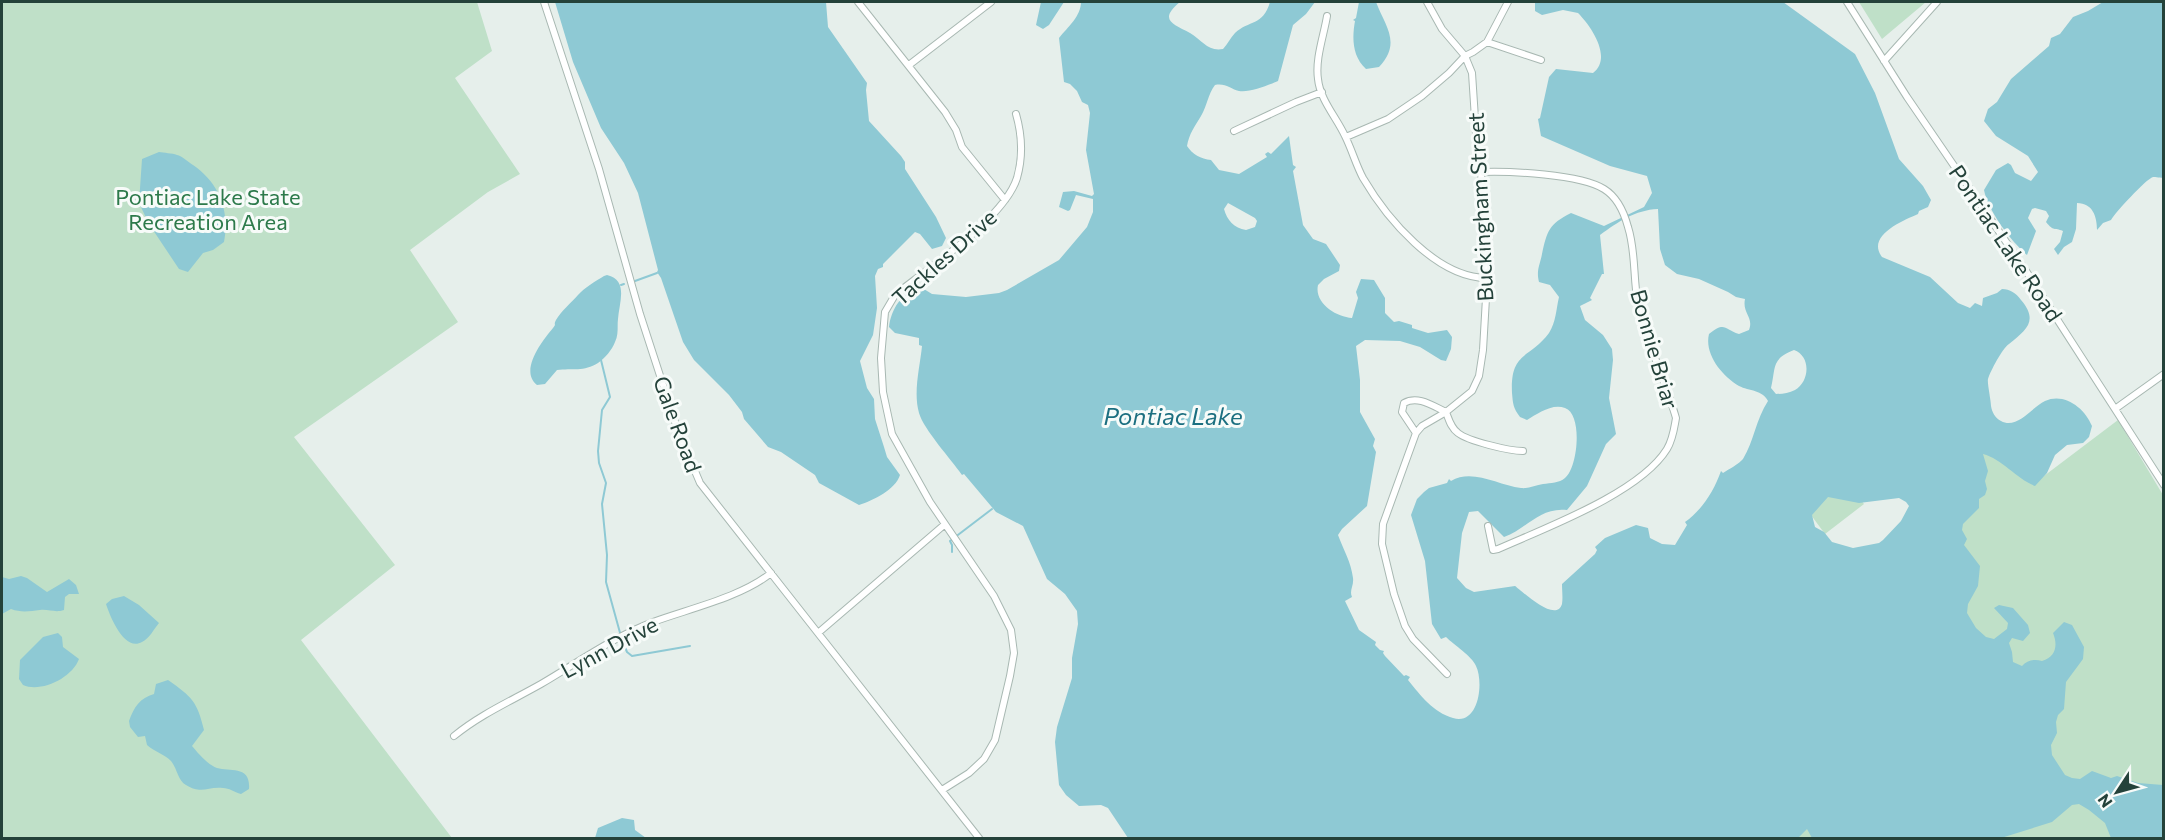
<svg xmlns="http://www.w3.org/2000/svg" width="2165" height="840" viewBox="0 0 2165 840" font-family="Commissioner,sans-serif">
<style>
.green{fill:#bfe0c8}
.water{fill:#8ec9d4;fill-rule:evenodd}
.lines{fill:none;stroke-linecap:round;stroke-linejoin:round}
.stream{stroke:#8ec9d4;stroke-width:2}
.minor-casing{stroke:#a8b8b2;stroke-width:8}
.minor{stroke:#fff;stroke-width:6}
.labels{text-anchor:middle;dominant-baseline:central;stroke-width:6;stroke-linejoin:round;paint-order:stroke}
.park-label{font-size:22px;fill:#2d7a4b;stroke:#f7fbf9}
.street-label{font-size:22px;fill:#24423a;stroke:#f7fbf9}
.water-label{font-size:24px;font-style:italic;fill:#1c6f80;stroke:#f7fbf9}
</style>
<rect width="100%" height="100%" fill="#e6efeb"/>
<path class="green" d="M2,2H477L492,51L455,78L520,174L488,192L410,250L458,322L294,437L395,565L301,640L452,838H2Z
M1859,2H1926L1882,39Z
M2118,420L2163,495V838H1440L1792,656L1918,501L2001,437L2036,482Z
M1846,482L1864,504L1825,534L1808,511Z"/>
<path class="water" d="M555,2H826L828,27L867,83L866,90L869,121L901,156L905,162V169L936,217L946,238L942,246L932,249L920,234L915,232L883,264V267L878,269L875,276L877,308L873,335L860,361L867,388L874,399L875,419L884,447L887,457L900,475C895,490 874,500 859,505L819,483L815,475L781,452L768,447L744,419L742,412L729,395L694,360L683,342L661,278L657,272L658,270L638,193L624,163L601,128L573,62Z
M1041,2H1064L1049,25L1043,29L1036,25Z
M1081,2H1180C1158,20 1173,24 1190,33C1202,40 1208,52 1223,49C1228,44 1230,38 1235,33C1249,20 1263,26 1270,2H1315L1306,14L1293,25L1278,81C1269,85 1249,93 1239,91C1230,89 1226,83 1215,85C1208,94 1207,106 1201,116C1195,126 1189,134 1187,146C1192,154 1201,159 1211,160L1219,170L1239,174L1267,157L1265,154L1268,152L1271,154L1289,136L1293,165L1296,167L1293,171L1303,225L1313,239L1326,244L1340,265L1339,271L1324,279L1318,285C1314,303 1336,317 1352,318L1358,298L1356,292L1361,279L1374,280L1385,298V313L1394,322L1399,321L1412,325V328L1428,333L1447,330L1452,337L1451,349L1446,361L1441,360L1420,347L1400,341L1365,340L1356,346L1360,380V412L1375,439L1373,446L1376,452L1367,506L1342,529L1338,535C1344,551 1351,562 1353,578C1354,586 1349,590 1352,597L1345,601L1359,630L1376,642L1375,645L1380,650L1384,651L1383,653L1385,656L1404,676L1406,675L1410,677L1408,680C1421,696 1433,712 1453,718C1479,726 1484,682 1476,666C1472,656 1454,645 1446,637L1441,639L1432,624L1425,561L1411,515L1417,499L1424,492L1429,488L1447,483L1449,479L1451,481C1472,468 1498,485 1521,488C1529,489 1536,485 1543,484C1551,483 1559,483 1565,478C1578,468 1583,414 1565,408C1552,403 1537,414 1527,420L1520,417C1513,408 1513,404 1512,393C1510,351 1530,359 1549,333C1556,322 1556,310 1559,297L1550,285L1539,282C1536,270 1540,265 1542,254C1547,231 1549,224 1571,213L1604,226L1644,207L1652,193L1647,176L1610,166L1541,136L1538,119L1540,118L1549,77L1556,69L1593,73C1613,58 1591,26 1578,13L1563,10L1542,15L1535,11V2H1783L1855,54L1875,93L1899,159L1923,186L1931,200L1928,207L1919,211L1918,214C1902,221 1866,236 1882,257L1930,277L1958,303L1970,308L1975,303L1982,306L1983,298L1997,293L2002,289C2010,289 2016,293 2021,300C2039,321 2026,330 2009,344C2002,349 1991,370 1988,379C1987,382 1991,401 1991,406C1992,412 1995,418 2001,421C2017,430 2032,407 2045,401C2064,392 2085,408 2092,426L2089,437L2083,443L2067,445L2055,455L2047,473L2035,486C2017,479 2002,459 1983,454L1988,471L1985,481L1987,489L1985,495L1979,499V508L1963,524L1962,530L1967,539L1964,545L1980,566L1978,586L1968,604L1967,613L1976,628L1986,637L1994,639L2007,629L2008,623L1994,608L1999,605L2013,608L2028,625L2030,633L2023,641L2012,638L2009,643L2012,652L2013,662L2022,666C2027,660 2035,659 2042,661C2056,657 2058,645 2053,633L2064,622L2072,625L2084,647L2083,659L2066,682L2064,709L2058,715L2056,722L2057,733L2051,745L2052,755L2065,775L2072,778L2080,779L2092,771L2111,778L2117,776L2138,783L2163,785V838H2111L2105,823L2089,810L2079,804L2072,805L2052,822L2001,838H1812L1807,829L1798,838H1128L1108,808L1101,805L1079,806L1066,795L1059,785L1055,742L1057,727L1072,678V658L1078,624L1077,611L1065,594L1047,579L1023,526L996,512L964,474L962,475C951,459 924,430 919,413C913,392 920,367 922,346L919,345V338L895,333L889,327C891,309 902,293 919,286L932,294L966,297L999,293L1007,290L1059,260L1087,227L1093,212V199L1076,195L1070,210L1068,211L1059,207L1063,192L1074,191L1092,196L1094,194L1086,150L1090,113L1088,105L1082,102L1077,91L1070,84L1064,82L1059,38C1068,27 1081,16 1081,2ZM1228,203L1255,218L1257,221L1255,227L1246,230C1234,228 1227,220 1224,209ZM1658,209L1660,249L1665,265L1677,274L1699,279L1728,292L1736,297L1745,299C1742,313 1754,317 1749,330L1739,334C1724,329 1725,321 1709,334C1704,354 1722,376 1739,386C1749,391 1763,390 1768,401C1756,419 1754,441 1743,459C1739,464 1729,469 1723,473L1721,471C1714,491 1702,510 1685,522L1687,525L1675,545L1662,544L1650,538L1648,528L1636,525L1605,538L1595,547L1597,550L1595,554L1562,584C1562,590 1563,598 1562,604C1556,624 1522,591 1515,586L1474,592L1466,588L1457,578L1462,533L1469,512L1478,511L1504,537C1527,529 1539,507 1567,510L1587,486L1606,444L1616,434L1609,398L1613,360L1612,349L1603,335L1585,320L1580,306L1592,300L1590,298L1602,274H1604L1600,235C1618,222 1635,210 1658,209ZM1794,350C1811,356 1810,381 1795,390C1789,393 1782,394 1776,394L1771,388C1776,367 1771,359 1794,350ZM1828,497L1859,503L1899,498L1906,502L1909,506L1901,521L1883,540L1879,543L1853,548L1832,542L1824,532L1815,527L1812,515Z
M1359,2H1376C1385,26 1402,43 1379,67L1366,69C1352,56 1352,38 1355,21L1353,20L1356,18Z
M2103,2H2163V178C2163,178 2154,177 2153,177C2146,179 2115,213 2111,220L2103,223L2097,230C2097,217 2093,203 2077,203L2076,229L2072,242L2064,247L2058,255L2054,249L2060,242L2063,231C2054,227 2054,232 2046,222L2049,216L2046,211L2035,208L2032,209L2028,218L2036,231L2027,255C2011,241 1988,211 1984,190L1996,170L2008,163L2011,165L2015,173L2031,181L2038,172L2028,156L1996,136L1984,121L1988,109L1997,102L2011,79L2049,46L2051,38L2060,34L2073,17L2088,11Z
M159,152C164,153 172,153 177,155C182,156 188,162 193,165C219,183 230,210 224,242L213,250L203,253L188,272L179,269L149,224L139,203L142,159Z
M607,275C629,280 619,303 618,319C617,326 619,334 615,342C612,350 605,358 598,363C584,372 572,368 557,370L545,384L537,385C519,371 542,341 553,328C557,323 553,326 556,320C561,311 571,303 578,295C584,288 596,281 604,276Z
M21,576L27,578L47,592L69,579L76,585L79,594H69L65,597L64,610C55,613 49,609 40,610C30,611 22,613 11,609L2,614V577L9,579Z
M124,596L139,605L159,623C154,629 149,639 142,642C124,652 110,616 106,604L112,599Z
M58,633L62,637L63,647L79,659C72,678 41,693 23,685L19,679L20,660L43,637Z
M168,680C192,697 197,701 204,730L192,746C198,753 208,765 217,768C230,772 251,765 249,789L241,794C234,792 229,788 223,788C208,786 202,795 186,785C178,781 177,768 171,761C164,754 155,752 147,745L145,736L138,737L130,727L129,721C134,707 140,698 154,694L156,684Z
M622,818L634,820L635,830L646,838H595L598,828Z"/>
<g class="lines">
<path class="stream" d="M635,281L657,273
M621,285L624,284
M601,360L610,397L602,410L598,451L599,463L606,483L602,504L607,555L606,582L622,640L627,652L632,656L690,646
M952,552V545L950,541L992,509"/>
<g class="minor-casing">
<path id="minor" d="M544,2L599,169L640,314L678,431L700,483L979,838
M858,2L945,112L956,130L962,147L1005,200
M1427,2L1442,29L1465,56L1472,73L1477,149L1481,172L1486,251V298L1483,350L1479,376L1472,391L1446,412L1422,426L1416,433L1383,524L1382,544L1394,594L1405,626L1413,639L1447,674
M1847,2L1907,97L2026,271L2164,485
M1327,16C1324,35 1315,59 1318,79C1320,100 1337,118 1345,136C1352,150 1356,165 1363,178C1387,219 1436,277 1486,278
M1487,42L1541,60
M1884,61L1937,2
M909,65L991,2
M1234,131L1296,102L1322,92
M1346,137L1388,119L1422,96L1449,73L1465,56L1473,52L1487,42L1508,2
M1481,172C1510,171 1580,174 1604,189C1617,197 1624,212 1628,227C1636,252 1633,279 1638,304C1647,343 1665,380 1676,418C1674,429 1673,439 1667,449C1640,493 1545,528 1498,549L1493,550L1488,526
M2115,409L2164,374
M1446,412C1449,420 1451,428 1458,433C1468,441 1509,451 1523,451
M1416,433L1402,412L1404,403C1418,395 1433,406 1446,412
M818,633L944,525
M454,736C481,714 511,701 541,684C577,663 613,637 653,622C688,609 742,597 771,573
M942,790L969,773L984,759L995,740L1010,676L1014,653L1011,630L994,596L930,502L892,434L883,392L881,358L885,312L895,295C928,268 1004,219 1017,178C1023,157 1022,135 1016,114"/>
</g>
<use href="#minor" class="minor"/>
</g>
<g class="labels">
<g class="park-label">
<text x="208" y="196">Pontiac Lake State<tspan x="208" dy="25">Recreation Area</tspan></text>
</g>
<g class="street-label">
<text transform="translate(1480 207) rotate(-93)">Buckingham Street</text>
<text transform="translate(2006 243) rotate(56)">Pontiac Lake Road</text>
<text transform="translate(944 257) rotate(-42)">Tackles Drive</text>
<text transform="translate(1655 349) rotate(74)">Bonnie Briar</text>
<text transform="translate(678 424) rotate(70)">Gale Road</text>
<text transform="translate(609 647) rotate(-28)">Lynn Drive</text>
</g>
<g class="water-label">
<text x="1173" y="415">Pontiac Lake</text>
</g>
</g>
<rect width="2165" height="840" fill="none" stroke="#24423a" stroke-width="6"/>
<g transform="translate(2117 792) rotate(234)" stroke="#f7fbf9" stroke-width="4.5" paint-order="stroke">
<path d="M0-4.5L10 22L0 15L-10 22Z" fill="#24423a"/>
<text y="-9" font-size="16" font-weight="bold" text-anchor="middle" fill="#24423a">N</text>
</g>
</svg>
